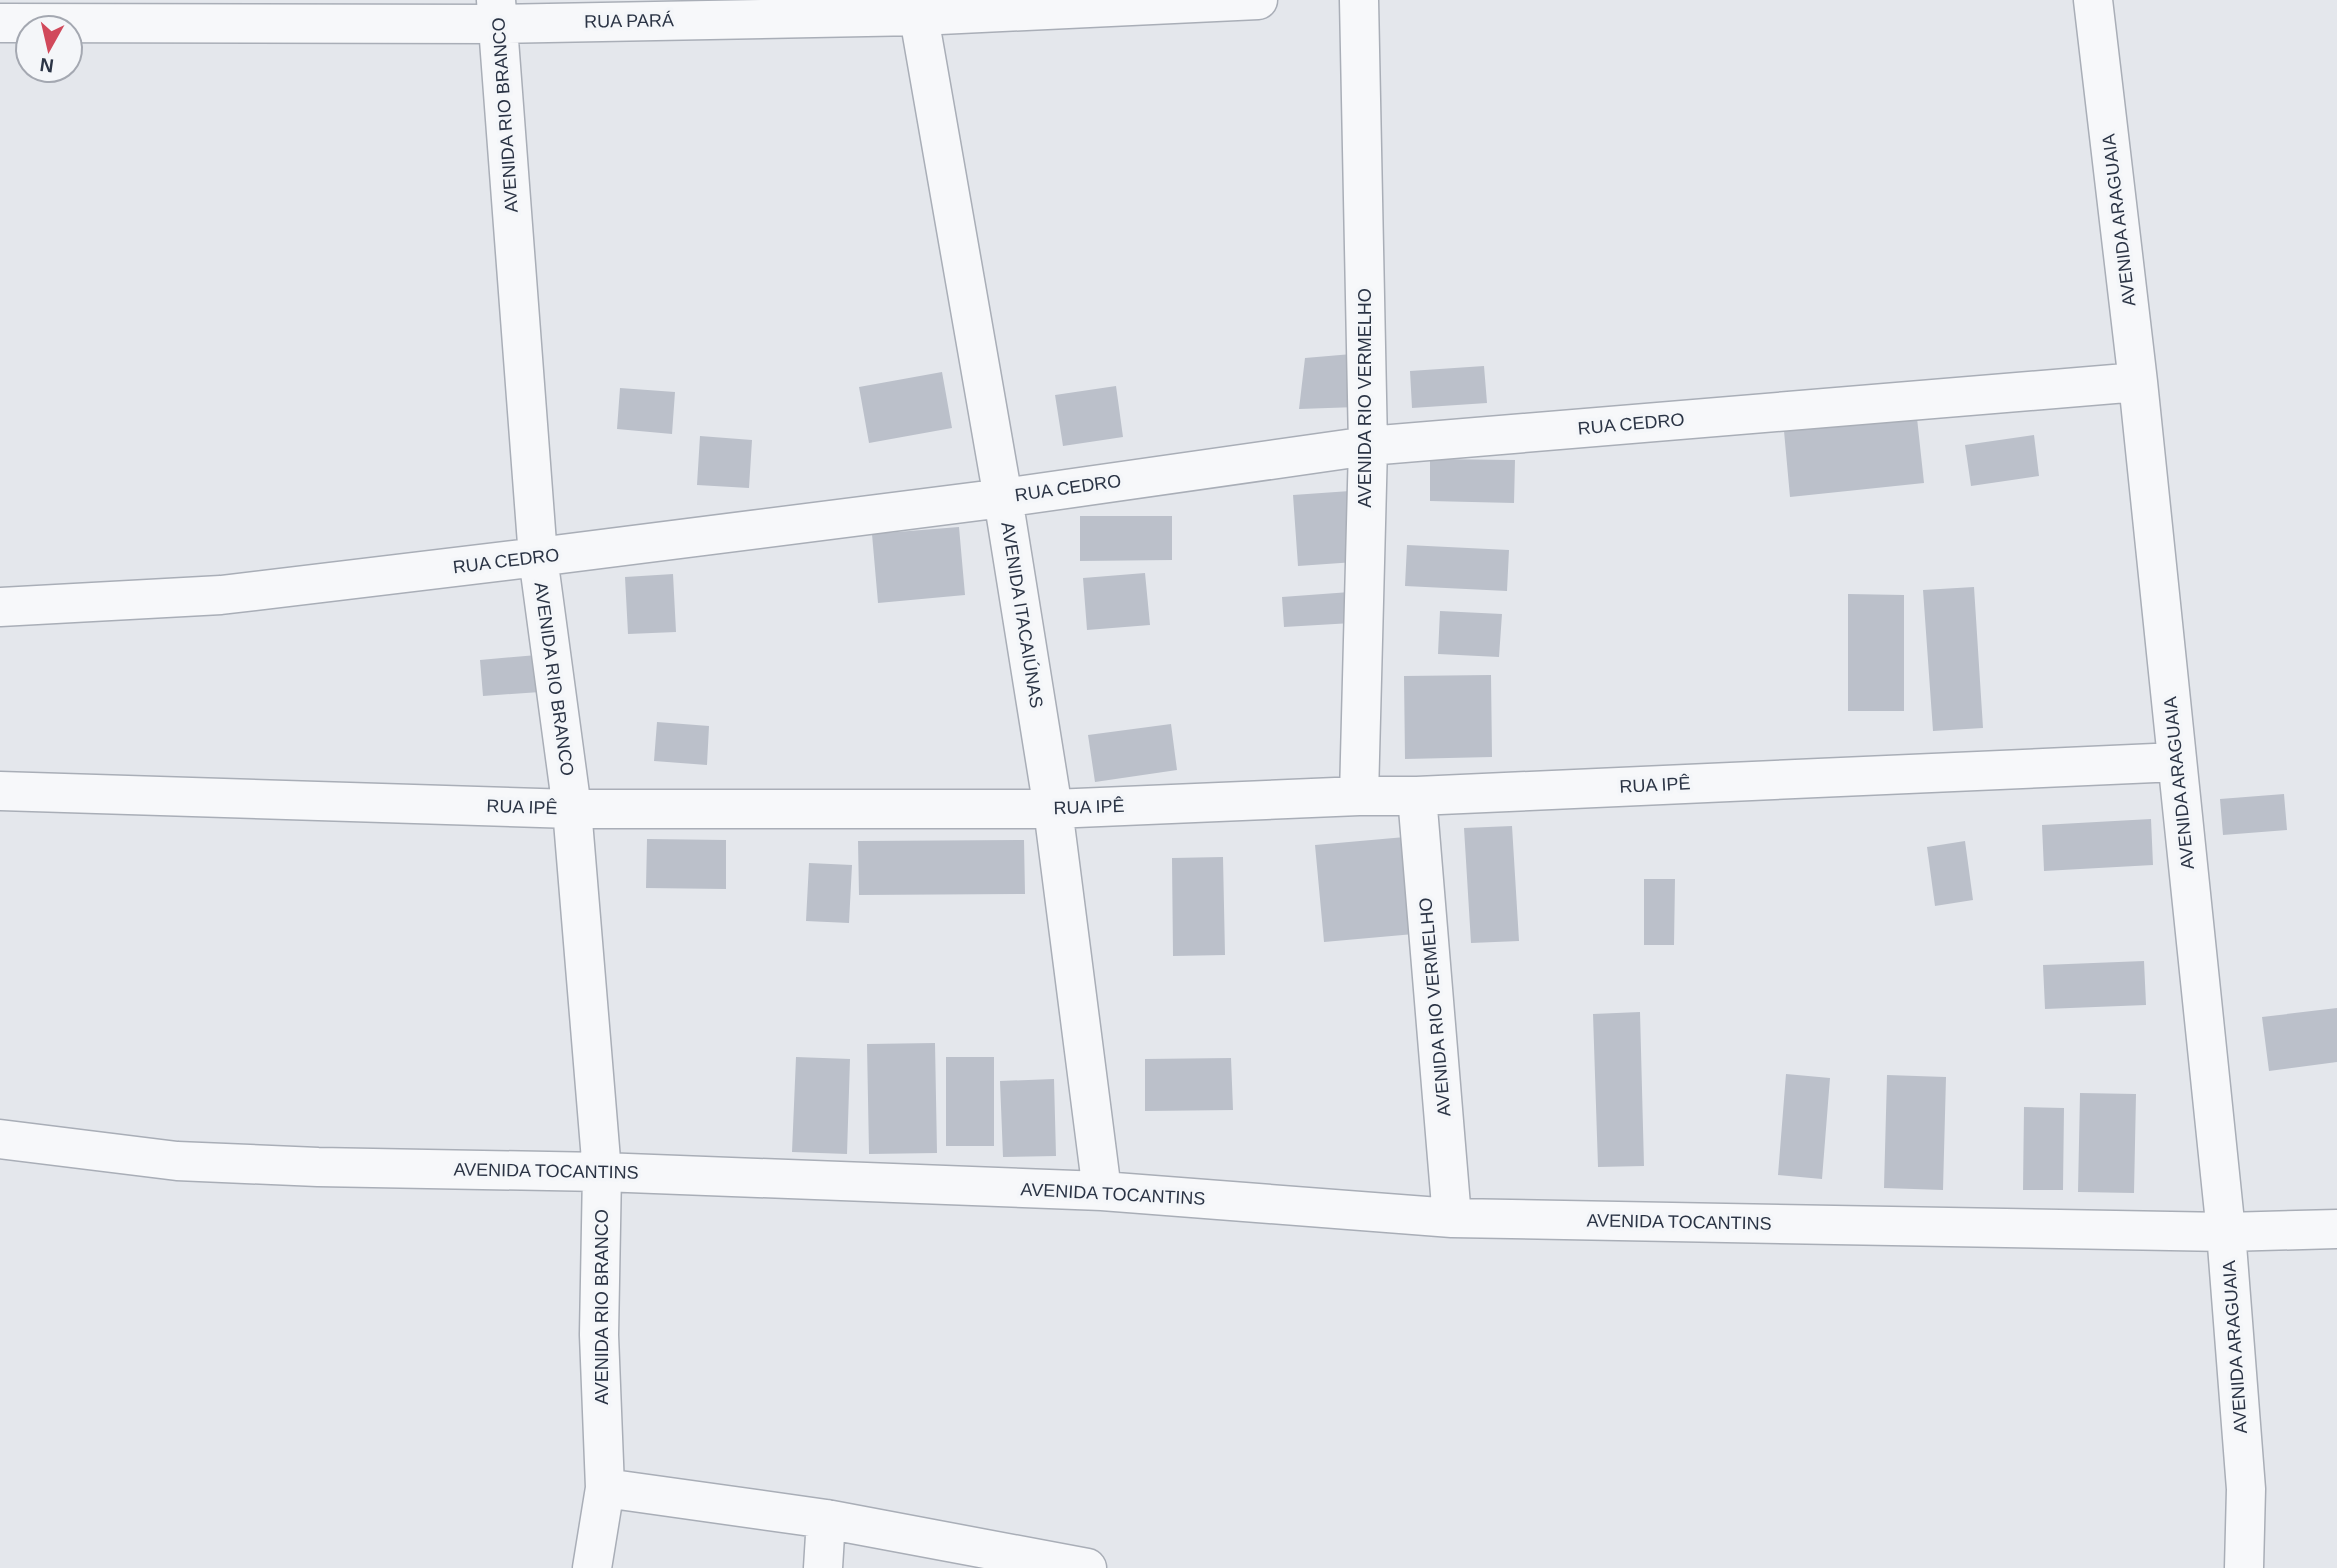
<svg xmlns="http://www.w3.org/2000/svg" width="2337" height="1568" viewBox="0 0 2337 1568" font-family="Arial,sans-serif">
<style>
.building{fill:#bbc0ca}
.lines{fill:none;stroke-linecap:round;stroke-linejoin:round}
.minor-casing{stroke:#a9aeb7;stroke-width:41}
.minor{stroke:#f7f8fa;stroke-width:38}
.labels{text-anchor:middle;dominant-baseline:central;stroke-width:7;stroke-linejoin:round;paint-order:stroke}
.street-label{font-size:18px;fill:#2b3445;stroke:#f4f6f9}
</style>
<rect width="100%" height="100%" fill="#e4e7ec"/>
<path class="building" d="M1352,354L1357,407L1299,409L1305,358Z
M1484,366L1487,403L1412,408L1410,371Z
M942,372L952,428L869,443L859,387Z
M1116,386L1123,437L1063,446L1055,395Z
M620,388L675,392L672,434L617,429Z
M1917,418L1924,483L1790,497L1784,431Z
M2034,435L2039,476L1971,486L1965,445Z
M700,436L752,440L749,488L697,485Z
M1430,459L1515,460L1514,503L1430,501Z
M1350,491L1355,562L1298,566L1293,495Z
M1080,516H1172V560L1080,561Z
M959,527L965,595L878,603L872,534Z
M1407,545L1509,550L1507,591L1405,586Z
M1145,573L1150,625L1087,630L1083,578Z
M673,574L676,632L628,634L625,577Z
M1974,587L1983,728L1933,731L1923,590Z
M1350,592L1352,623L1284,627L1282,597Z
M1848,594L1904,595V711H1848Z
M1440,611L1502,614L1499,657L1438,654Z
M537,655L540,692L483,696L480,660Z
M1491,675L1492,757L1405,759L1404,676Z
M657,722L709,726L707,765L654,761Z
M1171,724L1177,770L1095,782L1088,735Z
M2284,794L2287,830L2223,835L2220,799Z
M2151,819L2153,865L2044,871L2042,825Z
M1512,826L1519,941L1471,943L1464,828Z
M1405,837L1414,934L1324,942L1315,845Z
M647,839L726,840V889L646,888Z
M1024,840L1025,894L859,895L858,841Z
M1965,841L1973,900L1935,906L1927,847Z
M1223,857L1225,955L1173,956L1172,858Z
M809,863L852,865L849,923L806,921Z
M1644,879H1675L1674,945H1644Z
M2144,961L2146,1005L2045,1009L2043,965Z
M2337,1008V1062L2269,1071L2262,1017Z
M1640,1012L1644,1166L1598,1167L1593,1014Z
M935,1043L937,1153L869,1154L867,1044Z
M796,1057L850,1059L847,1154L792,1152Z
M946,1057H994V1146H946Z
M1231,1058L1233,1110L1145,1111V1059Z
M1786,1074L1830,1078L1822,1179L1778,1175Z
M1887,1075L1946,1077L1943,1190L1884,1188Z
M1054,1079L1056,1156L1003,1157L1000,1081Z
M2080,1093L2136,1094L2134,1193L2078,1192Z
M2024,1107L2064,1108L2063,1190H2023Z"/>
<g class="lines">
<g class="minor-casing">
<path id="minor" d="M496,0L538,557L572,809L602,1172L599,1335L605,1488L592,1568
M916,0L1003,498L1053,809L1102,1191
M2093,0L2138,382L2226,1232L2246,1489L2244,1568
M0,23L498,24L919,16L1258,0
M0,607L221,595L538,557L1003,498L1368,446L2138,382
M0,791L572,809H1053L1359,796H1417L2177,762
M1359,796L1368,446L1359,0
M1417,796L1452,1218
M0,1139L177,1161L318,1167L602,1172L1102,1191L1452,1218L2226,1232L2337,1229
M605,1488L826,1519L1087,1568
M823,1568L826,1519"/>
</g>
<use href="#minor" class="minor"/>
</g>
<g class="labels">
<g class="street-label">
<text transform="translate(629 21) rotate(-1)">RUA PARÁ</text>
<text transform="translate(505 115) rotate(-94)">AVENIDA RIO BRANCO</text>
<text transform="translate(2119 220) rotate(-97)">AVENIDA ARAGUAIA</text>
<text transform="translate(1365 398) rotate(-90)">AVENIDA RIO VERMELHO</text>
<text transform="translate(1631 424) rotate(-5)">RUA CEDRO</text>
<text transform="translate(1068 488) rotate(-8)">RUA CEDRO</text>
<text transform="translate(506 561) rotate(-7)">RUA CEDRO</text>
<text transform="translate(1022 615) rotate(81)">AVENIDA ITACAIÚNAS</text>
<text transform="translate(554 679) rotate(82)">AVENIDA RIO BRANCO</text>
<text transform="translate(2179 783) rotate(-96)">AVENIDA ARAGUAIA</text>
<text transform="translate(1655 785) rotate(-3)">RUA IPÊ</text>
<text transform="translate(522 807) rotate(2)">RUA IPÊ</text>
<text transform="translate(1089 807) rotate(-2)">RUA IPÊ</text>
<text transform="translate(1435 1007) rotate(-95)">AVENIDA RIO VERMELHO</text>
<text transform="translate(546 1171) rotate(1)">AVENIDA TOCANTINS</text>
<text transform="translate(1113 1194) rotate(3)">AVENIDA TOCANTINS</text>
<text transform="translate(1679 1222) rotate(1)">AVENIDA TOCANTINS</text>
<text transform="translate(602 1307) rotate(-90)">AVENIDA RIO BRANCO</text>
<text transform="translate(2235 1347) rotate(-94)">AVENIDA ARAGUAIA</text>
</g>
</g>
<g transform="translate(49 49) rotate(188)"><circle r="33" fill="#f4f6f9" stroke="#a4a8b1" stroke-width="2"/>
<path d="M0-5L12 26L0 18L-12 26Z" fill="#d1495b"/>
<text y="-10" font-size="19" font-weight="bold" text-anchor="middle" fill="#2b3445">N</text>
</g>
</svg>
